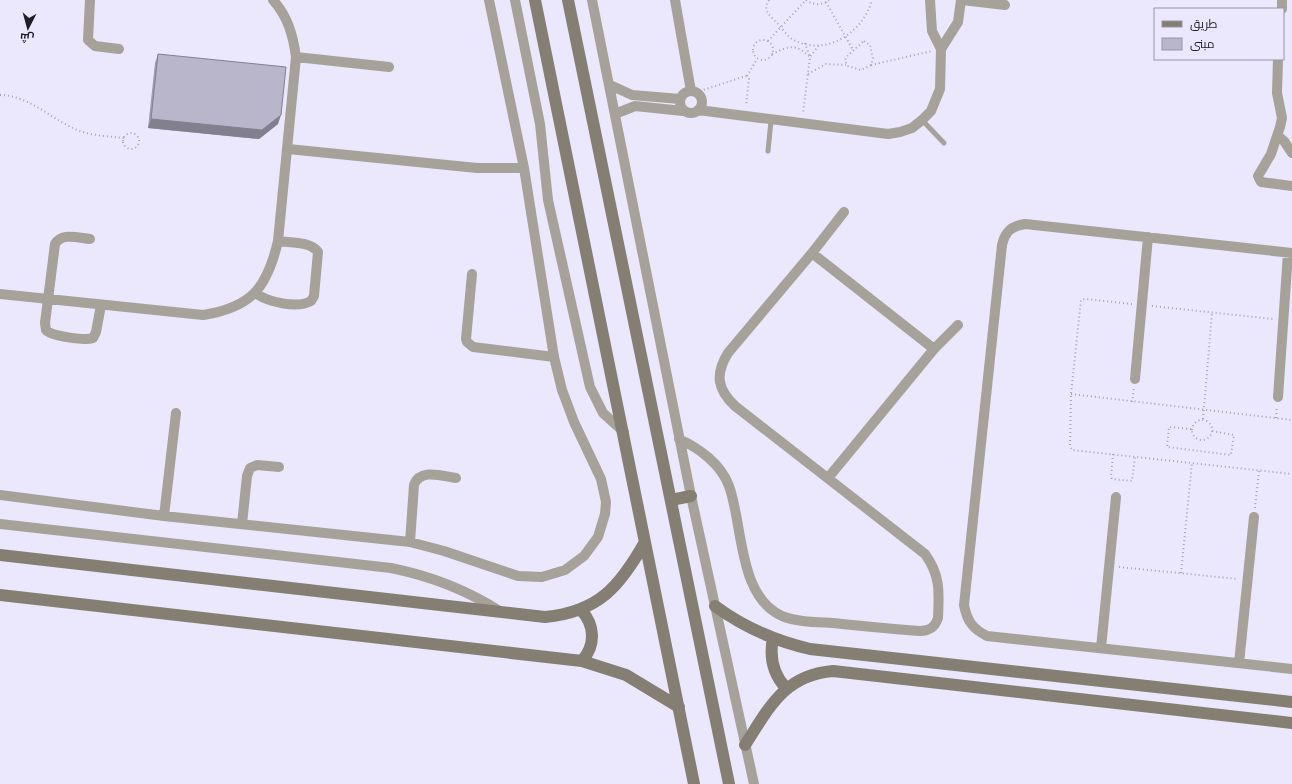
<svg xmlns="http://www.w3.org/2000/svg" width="1292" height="784" viewBox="0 0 1292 784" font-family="Signika,Cairo,sans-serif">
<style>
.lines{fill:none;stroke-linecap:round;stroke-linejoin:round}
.path{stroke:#a5a2b3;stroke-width:2;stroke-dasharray:1 3;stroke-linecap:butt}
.lane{stroke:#a6a299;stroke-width:5}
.street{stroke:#a6a299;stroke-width:10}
.secondary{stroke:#857e72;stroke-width:12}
.wall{fill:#9f9caf}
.shaded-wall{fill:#827f8e}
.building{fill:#b9b5cb;stroke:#827f8e}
</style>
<rect width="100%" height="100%" fill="#ebe7fd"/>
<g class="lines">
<path class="path" d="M769,0C762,10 770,16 777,23C782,28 787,36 792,39C825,58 863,33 872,0
M806,0C813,5 821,6 829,0
M826,2L853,50
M753 50a10 10 0 1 1 20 0a10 10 0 1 1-20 0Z
M768,41L806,0
M864,41L870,45L873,59L871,65L861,70L848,66L845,61L846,57Z
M805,43L810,57L819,45
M772,54C789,46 795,43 810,57L803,113
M871,65L932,51
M808,74L826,64L846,65
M747,76L757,59
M700,91L746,76L749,79L746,106
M0,95C27,95 49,117 73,128C88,136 107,136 124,138
M123 141a8 8 0 1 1 16 0a8 8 0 1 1-16 0Z
M1132,304L1086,299L1081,300L1071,394L1070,446L1072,450L1292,474
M1152,306L1273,319
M1071,394L1292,420
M1132,402L1134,388
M1276,418L1277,406
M1203,419L1212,313
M1192 430a10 10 0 1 1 20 0a10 10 0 1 1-20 0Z
M1191,429L1169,427L1167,447L1231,455L1234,435L1212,431
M1113,454L1111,477L1112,479L1132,481L1135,457
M1255,508L1259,471
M1119,567L1238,579
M1181,573L1192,463"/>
<path class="lane" d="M922,120L944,143
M768,151L771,121"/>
<path class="street" d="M90,0L88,40L95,46L119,49
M515,0L540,124L548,200L590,387L603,413L624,432
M592,0L691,496L754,784
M675,0L691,91
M962,0L1005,5
M1282,9V0
M941,49L958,22L961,0
M296,57L389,67
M1278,59L1277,93L1282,118L1280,127L1271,154L1258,176L1261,182L1292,186
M610,85L632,95L680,99
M680 102a11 11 0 1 1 22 0a11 11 0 1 1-22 0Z
M698,110L888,134L900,132L912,128L922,120L931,111L940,89L941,49L932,31L930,0
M615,114L635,106L683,111
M1278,136L1284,141L1292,153
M288,149L477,168H524
M90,239C79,238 62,232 55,244L45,323L46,330C51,336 85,341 93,338L96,332L101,305
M812,253L934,349
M1292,253L1025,224C1011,226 1005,232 1002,245L964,605C967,621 973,629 987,636L1292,669
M472,274L466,339L467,342L473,347L554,357
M255,293C268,302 297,309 311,301L314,296L318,252C310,241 290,243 278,241
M0,294L203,315C252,307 267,288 278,241L296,57C293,35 288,17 273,0
M1135,379L1148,237
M1278,397L1288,253
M679,439C699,448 721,464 729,486C743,524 738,597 782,616C797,622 816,622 833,623C862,626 891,629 920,631C930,631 935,627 938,618C939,593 941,576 925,554L735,406C717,389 715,374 728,353L812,253L844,212
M828,478L934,349L958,325
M0,495L164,516L410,542L444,551L518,576L542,577L565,570L584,556L598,537L605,514L606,502L601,479L574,422L562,390L554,357L524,168L489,0
M164,516L176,413
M0,524L391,568C431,576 467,590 501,612
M242,524L247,476L250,468L257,465L279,467
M410,542L414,485C420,468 442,476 456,478
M1101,648L1116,497
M1239,663L1254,517"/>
<path class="secondary" d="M535,0L694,784
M568,0L729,784
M671,500L691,496
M0,555L545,617C599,612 620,586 645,542
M0,595L582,661L626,675L679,707
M715,606C745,628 775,641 810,649L1292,702
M581,610C595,625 596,645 582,661
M773,638C769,658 773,674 786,688
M745,745C769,708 784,675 833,671L1292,723"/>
</g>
<path class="wall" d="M158,54L278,124L259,139L148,128L155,63Z"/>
<path class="shaded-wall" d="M281,115L278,124L259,139L148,128L151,119Z"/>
<path class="building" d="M158,54L286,67L281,115L262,130L151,119Z"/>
<rect x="1154" y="8" width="130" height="52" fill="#ebe7fd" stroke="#9996a6"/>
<rect x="1162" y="21" width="20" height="6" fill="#857e72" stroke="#9996a6"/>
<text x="1190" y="28" font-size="12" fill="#1e1c24">طريق</text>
<rect x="1162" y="38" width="20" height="12" fill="#b9b5cb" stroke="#9996a6"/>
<text x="1190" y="48" font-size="12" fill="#1e1c24">مبنى</text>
<g transform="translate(28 28) rotate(186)" stroke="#ebe7fd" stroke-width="3" paint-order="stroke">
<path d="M0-3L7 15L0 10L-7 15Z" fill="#1e1c24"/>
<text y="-6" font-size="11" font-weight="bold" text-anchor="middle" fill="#1e1c24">ش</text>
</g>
</svg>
